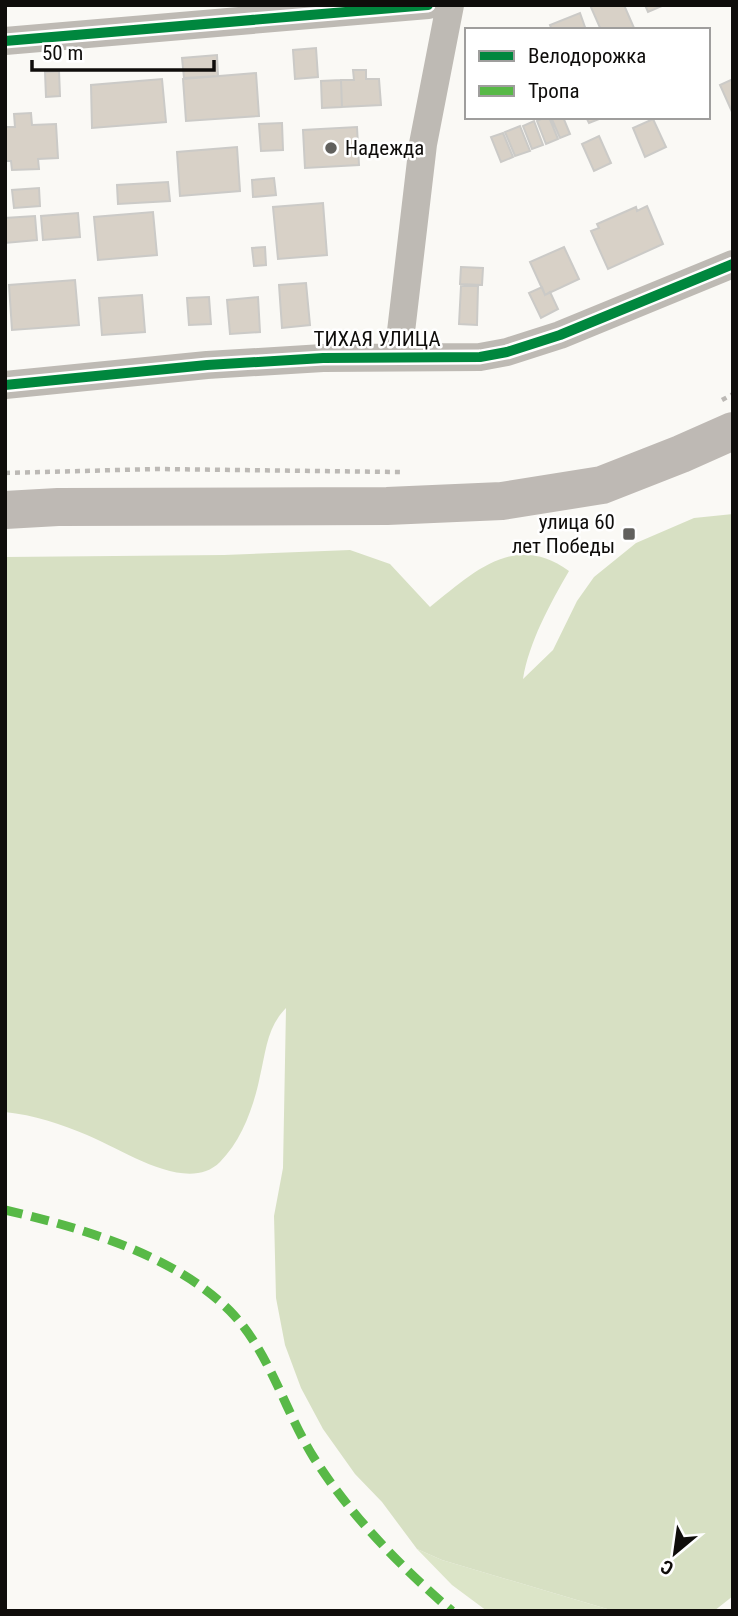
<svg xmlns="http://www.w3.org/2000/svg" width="738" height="1616" viewBox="0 0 738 1616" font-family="'Roboto Condensed',sans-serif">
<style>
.green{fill:#dce5c8}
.forest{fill:#d7e0c3}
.building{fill:#d8d1c7;stroke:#cbcac7;stroke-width:2}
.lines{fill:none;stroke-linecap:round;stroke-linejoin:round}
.path{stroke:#bcb9b5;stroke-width:4.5;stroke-dasharray:5 5;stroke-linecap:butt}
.minor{stroke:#bebab4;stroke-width:28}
.secondary{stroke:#beb9b4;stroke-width:38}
.quiet{stroke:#58b947;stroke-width:9;stroke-dasharray:18 9;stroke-linecap:butt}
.cycleway-casing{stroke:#fff;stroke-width:15}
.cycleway{stroke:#00873e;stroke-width:10}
.poi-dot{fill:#61605d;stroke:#fff;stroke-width:2.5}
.labels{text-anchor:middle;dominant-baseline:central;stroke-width:5;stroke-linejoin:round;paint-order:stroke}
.poi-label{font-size:21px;fill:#0f0d0b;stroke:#fff;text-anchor:start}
.street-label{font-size:21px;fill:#0f0d0b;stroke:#fff}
</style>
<rect width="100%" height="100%" fill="#faf9f5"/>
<path class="green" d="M417,1549L442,1560L614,1611H487L452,1585Z"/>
<path class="forest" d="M733,514V1596L714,1611H614L442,1560L417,1549L382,1502L355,1474L323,1429L301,1388L285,1345L276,1298L274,1216L283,1168L286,1008C267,1027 266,1051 260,1076C254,1106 242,1140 220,1162C187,1195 122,1149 87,1135C61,1124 34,1115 5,1112V557L224,555L350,550L390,564L430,607C473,573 514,531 569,571C550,604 529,642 523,679L553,650L577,601L594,577L636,543L694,518Z"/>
<path class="building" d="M590,5H624L634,28L629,30H601Z
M645,5H664L648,12Z
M580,13L586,30H552L550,25Z
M316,48L318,77L295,79L293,50Z
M217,55L218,76L184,78L182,58Z
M353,70H366V79H379L381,105L342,107L341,80H354Z
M59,71L60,96L46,97L45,72Z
M256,73L259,116L186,121L183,79Z
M162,79L166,122L92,128L91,85Z
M733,79V114L720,85Z
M341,80L342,107L322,108L321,81Z
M31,113L32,125L56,124L58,158L38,159L39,169L12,170L11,161H5V127H15L14,114Z
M545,117H549L558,139L546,144L537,121Z
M551,117H563L570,134L560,138Z
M586,117H604L589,123Z
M653,119L666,147L645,157L633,128Z
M534,121L543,145L532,149L523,126Z
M282,123L283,150L261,151L259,124Z
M520,126L530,151L515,156L505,132Z
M357,127L359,165L305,168L303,130Z
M503,133L513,157L501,162L491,137Z
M599,136L611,163L594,171L582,144Z
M237,147L240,191L180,196L177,152Z
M274,178L276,195L253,197L252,180Z
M168,182L170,201L118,204L117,185Z
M39,188L40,206L14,208L12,190Z
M323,203L327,255L278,259L273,207Z
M647,206L663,244L608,269L591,231L599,228L597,224L636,207L637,211Z
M153,212L157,255L98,260L94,217Z
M78,213L80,237L43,240L41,216Z
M35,216L37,240L5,243V218Z
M265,247L266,265L254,266L252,248Z
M564,247L579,279L545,295L530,262Z
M461,267L483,268L482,285L460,284Z
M75,280L79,325L12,330L9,285Z
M306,283L310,325L282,328L279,285Z
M461,286H478L477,325L459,324Z
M542,287L545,295L550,292L558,309L541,318L529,293Z
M142,295L145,332L102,335L99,298Z
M209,297L211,324L189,325L187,298Z
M258,297L260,332L230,334L227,300Z"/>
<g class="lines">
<path class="path" d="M722,400L733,394
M5,473L157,469L400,472"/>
<path class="minor" d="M5,41L428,5
M398,357L423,144L450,5
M5,385L207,365L323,358L480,357L507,352L560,335L733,264"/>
<path class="secondary" d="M5,510L58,507L387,506L502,501L602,485L681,454L733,431"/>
<path class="quiet" d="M5,1210C82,1228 173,1254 230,1311C270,1352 284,1410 314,1458C351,1516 400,1566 452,1611"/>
<g class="cycleway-casing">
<path id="cycleway" d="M5,41L428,5
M5,385L207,365L323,358L480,357L507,352L560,335L733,264"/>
</g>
<use href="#cycleway" class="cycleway"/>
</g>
<g class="poi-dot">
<circle cx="331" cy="148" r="7"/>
<rect x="622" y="527" width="14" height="14" rx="3.5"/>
</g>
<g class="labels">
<g class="poi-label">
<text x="345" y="148">Надежда</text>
<text x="615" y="522" text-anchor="end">улица 60<tspan x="615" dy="24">лет Победы</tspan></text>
</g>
<g class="street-label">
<text x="377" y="339">ТИХАЯ УЛИЦА</text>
</g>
</g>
<rect width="738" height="1616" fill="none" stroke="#0f0d0b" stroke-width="14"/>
<rect x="465" y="28" width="245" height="91" fill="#ffffff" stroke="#9f9e9d" stroke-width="2"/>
<rect x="479" y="51" width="35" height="10" fill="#00873e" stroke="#9f9e9d" stroke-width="2"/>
<text x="528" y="63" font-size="21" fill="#0f0d0b">Велодорожка</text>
<rect x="479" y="86" width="35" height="10" fill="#58b947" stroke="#9f9e9d" stroke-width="2"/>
<text x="528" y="98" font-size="21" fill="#0f0d0b">Тропа</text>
<g transform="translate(675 1553) rotate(209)" stroke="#ffffff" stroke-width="5" paint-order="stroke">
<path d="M0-5L12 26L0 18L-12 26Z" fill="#0f0d0b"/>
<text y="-10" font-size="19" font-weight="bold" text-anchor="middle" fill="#0f0d0b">С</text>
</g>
<path d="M32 60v10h182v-10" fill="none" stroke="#0f0d0b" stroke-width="3.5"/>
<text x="42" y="60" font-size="21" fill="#0f0d0b" stroke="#ffffff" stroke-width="5" paint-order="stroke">50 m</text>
</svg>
